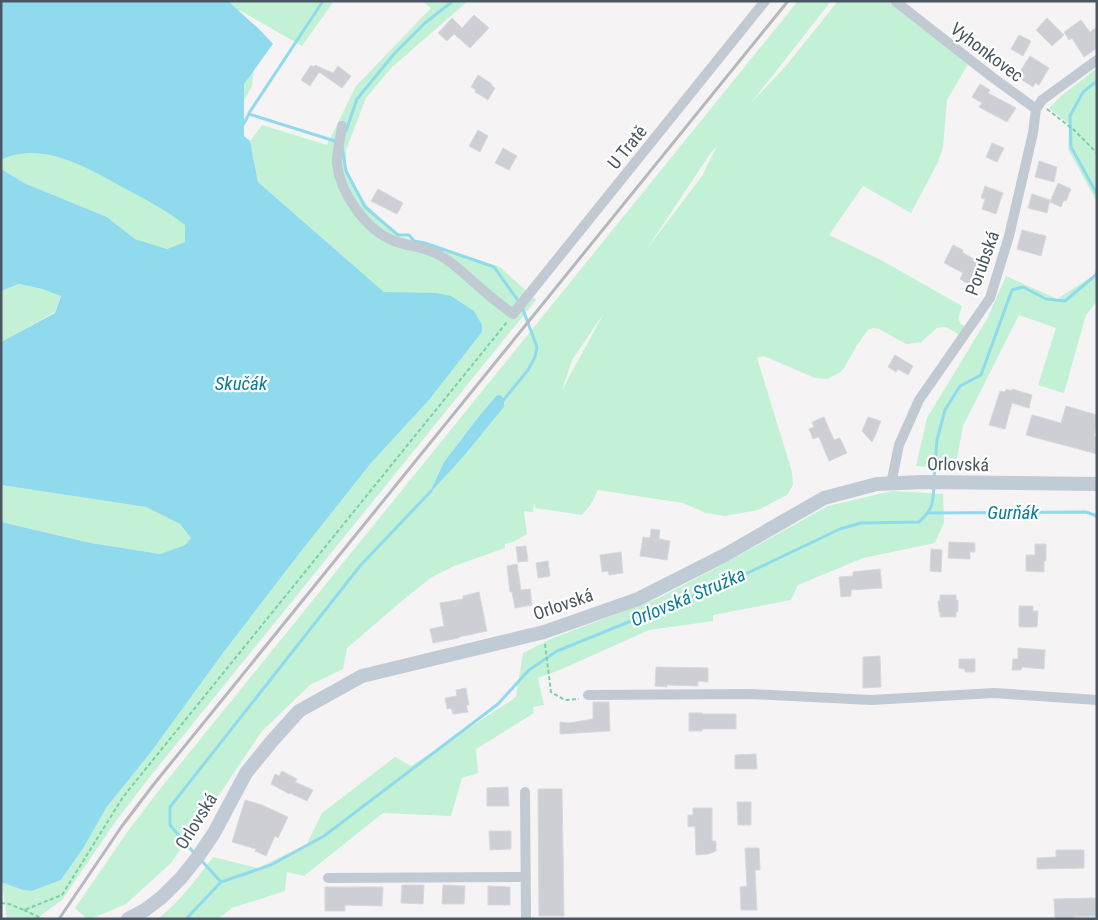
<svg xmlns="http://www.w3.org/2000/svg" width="1098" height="920" viewBox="0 0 1098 920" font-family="'Roboto Condensed',sans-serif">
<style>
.green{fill:#c3f1d5;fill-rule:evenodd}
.water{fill:#90daee}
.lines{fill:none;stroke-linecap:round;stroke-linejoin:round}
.stream{stroke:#90daee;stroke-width:3}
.building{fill:#cdcfd5;stroke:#d7d9de}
.path{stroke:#7ad0a6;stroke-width:2;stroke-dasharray:4 2.5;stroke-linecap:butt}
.minor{stroke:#c1cad2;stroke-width:10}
.secondary{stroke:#c1cbd6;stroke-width:14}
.rail{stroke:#b5b8bd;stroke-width:3}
.labels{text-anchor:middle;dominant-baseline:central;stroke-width:4.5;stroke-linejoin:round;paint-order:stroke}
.street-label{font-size:18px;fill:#4a5661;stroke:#fff}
.water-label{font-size:19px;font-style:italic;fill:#0c7c9b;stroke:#fff}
</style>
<rect width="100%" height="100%" fill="#f5f3f3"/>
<path class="green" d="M1,1H334L302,46L239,10L255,59L252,86L190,201L176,218L185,225V242L168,249L135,239L107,217L24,183L3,170L1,168V160L6,157L1,153Z
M422,1H468L391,68L366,98L346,150V171L367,205L381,220L399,236L453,251L500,267L536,300L148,779L116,821L62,900L36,919H7L2,882L23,890L32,891L61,880L84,847L106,808L151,752L223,653L299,554L371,463L429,400L482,332L398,293L384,292L258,182L250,141L262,125L327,145L356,86L431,8Z
M798,1H831L751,103L785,67L838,1H887L968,64L947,100L943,147L938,162L911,213L863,186L829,235L881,260L962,306L958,319L961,324L965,326L960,335L946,327H942L937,328L921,342L906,344L879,329L873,328L868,330L857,345L844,368L839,373L827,379L815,378L764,356L757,358L792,472L793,485L787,495L758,510L725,516L706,513L683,503L598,490L591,504L582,515L535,508L534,502L533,512L524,511L527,534L513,542L505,544V548L454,566L432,577L403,600L347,648L343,669L310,685L262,731L223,789L171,863L126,904L90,919H87L75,908L128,831L160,789ZM717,146L702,176L646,250L710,154ZM604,313L562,390L572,360ZM496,396L504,399V407L463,457L430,492L444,462L480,415Z
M1097,68V202L1068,149L1069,124L1049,108L1060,97Z
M1097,267V301L1086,315L1064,393L1038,385L1056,328L1019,315L963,426L955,469L916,466L927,418L987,319L1006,276L1057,299L1093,276Z
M19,284L42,289L61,295L55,312L1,342V291Z
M1,485L146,507L180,524L191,538L185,545L160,554L91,543L1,522Z
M892,491L943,494L944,522L935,543L863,558L798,585L791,600L713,615V621L649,630L562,669L538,678L544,705L533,707L534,713L476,749L478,773L462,778L451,816L383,813L304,876L287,872L285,891L232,908L218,919H158C179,902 197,879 213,857L258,868L307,844L322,813L395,757L411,766L516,697L523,653L553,638L659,598L729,561L828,506Z"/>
<path class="water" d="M1,1H228L260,30L273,44L244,84V136L250,141L258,182L384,292L436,293L451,296L474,311L482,325V332L429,400L371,463L299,554L223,653L151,752L106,808L84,847L61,880L32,891L23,890L1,882V522L91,543L160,554L185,545L191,538L180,524L146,507L1,485V342L55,313L61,296L42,289L19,284L1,291V168L3,170L24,183L107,217L135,239L167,249L185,242V225C167,211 147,200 126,189C91,170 42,139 1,160Z
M500,395L504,399V407L463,457L429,494L444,462L480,415L496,396Z"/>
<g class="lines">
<path class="stream" d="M1097,81L1083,92L1070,116L1071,147L1097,194
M249,113L323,1
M243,125L249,114L338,142
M346,131L357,99L394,54L425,23L453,1
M342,147L346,171L365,207L398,235H409L414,241L425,243L494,267L519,302
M502,402L528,370L535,357L537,347L522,307
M934,479L937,440L945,410L960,386L981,375L1012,290L1023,287L1046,299L1065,301L1097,274
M929,513L1086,512L1097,516
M195,854L170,825V807L360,566L431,491
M201,860L221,882
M186,919L221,882L271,865L324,836L498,704L529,670L557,651L735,579L840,529L861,523L919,522C933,509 933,504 934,485"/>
</g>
<path class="building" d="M474,15L489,28L470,48L454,34L447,41L438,33L452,18L462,28Z
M1047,18L1064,35L1052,46L1036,30Z
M1081,20L1090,32L1097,27V48L1084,57L1072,38L1069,40L1064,32Z
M1019,35L1031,41L1023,56L1011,49Z
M1030,56L1049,68L1039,85L1035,83L1033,87L1022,80L1025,76L1019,73Z
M311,65L314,67L315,65L333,73L338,66L351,76L342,88L319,72L310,86L301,80Z
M478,75L492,84L491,85L495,88L488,100L475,92L476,90L471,87Z
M980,84L990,90L988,93L1016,108L1007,122L979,107L982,103L972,97Z
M478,130L488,136L480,152L469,146Z
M992,143L1004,148L997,162L986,157Z
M503,148L517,156L509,170L495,163Z
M1039,161L1057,167L1054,182L1035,177Z
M1058,183L1071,189L1066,201L1064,200L1061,207L1050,202Z
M985,186L1003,193L996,214L982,209L985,199L981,198Z
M378,189L403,203L397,214L371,201Z
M1032,194L1050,200L1047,213L1028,208Z
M1022,230L1046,236L1041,256L1017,249Z
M953,245L963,250L962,252L985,266L973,287L960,279L963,273L944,263Z
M895,355L913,366L908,375L898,369L896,372L888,367Z
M1006,389L1012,391V389L1032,395L1029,408L1012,403L1005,429L989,425L1000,391L1005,392Z
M1066,406L1097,415V424L1094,436L1097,437V454L1026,435L1032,415L1061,423Z
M824,417L834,440L840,438L847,453L829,461L819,437L813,439L809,429L814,427L812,422Z
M868,417L881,421L875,436L872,442L862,431Z
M651,529L660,530L659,539L670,541L667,560L640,556L643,537L650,538Z
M949,542L975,543V552H970V559L948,558Z
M1035,544H1046V561H1044V572L1026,571V555H1035Z
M526,546L528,561L518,562L516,547Z
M931,549L942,550L941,572L930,571Z
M621,552L623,573L609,575L608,571L602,572L600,555Z
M548,561L550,576L538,578L536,563Z
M517,564L521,590L530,589L532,605L515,608L512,592H510L507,566Z
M880,569L882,588L851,590V596L841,597L839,577L853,576V572Z
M479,592L487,631L459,637V638L433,643L430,629L444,626L440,603L463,599V596Z
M940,595H956V600H958V612H956V617H940V612H939L938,601H940Z
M1019,606H1033V611H1038L1037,627H1019Z
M1018,648L1045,650L1044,669L1022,667L1021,670H1012L1013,659H1018Z
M880,656L881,687L863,688V657Z
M959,659H975V672H965V669L959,668Z
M656,667L708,668V682L698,681V686L667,685V687L655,686Z
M466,688L469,705H466L468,712L453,714L451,708L447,709L445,698L457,696L456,690Z
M593,702H609L610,731L560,734V722L569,723L593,719Z
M689,713H702V714H736V729H702V731H689Z
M756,754L757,769H735V755Z
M282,771L297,779L295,782L313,790L307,801L290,793L289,794L271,784L275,774L279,776Z
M508,787L509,806H487V788Z
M538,789H562L564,916H539Z
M245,800L262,805L288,817L278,838L275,836L266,856L255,851L256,849L232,842Z
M737,802H751V825H738Z
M693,808H712V841H716V851L708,854L696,855L695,826L688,827V815H693Z
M489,831H511V849L490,850Z
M745,848H759L760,870H755L757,910H741L740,887L747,886Z
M1056,850H1084V868L1037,869V858L1056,857Z
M402,885H424L423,904L401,903Z
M443,885L465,886L464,904H442Z
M488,886L510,887V905H488Z
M325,887H383L382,906L345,905V911H325Z
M1095,898L1096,916L1073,917V919H1055L1054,899Z"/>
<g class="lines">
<path class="path" d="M1047,109L1074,130L1097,153
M545,644L551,692L565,700L579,699
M1,903L9,904L24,910L62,895L123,797L507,322
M24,910L43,919"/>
<path class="minor" d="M895,1L992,77L1036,109
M342,126C341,136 336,155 337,164C340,193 366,230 394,241C410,247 427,247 441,256C455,264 465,275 477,285C488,295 501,305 513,314L765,1
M891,484L899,445L919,400L990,298L1009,236L1033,133L1036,109L1042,100L1097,60
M588,695L751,694L871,700L994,693L1097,700
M525,792L526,919
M328,878L526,877"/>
<path class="secondary" d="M128,919L145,910L162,897L181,878L197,858L214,833L246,773L272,741L299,711L362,676L544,632L638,599L725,555L824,498L877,484L922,482L1097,484"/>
<path class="rail" d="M59,919L122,826L154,784L788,1"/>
</g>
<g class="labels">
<g class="street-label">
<text transform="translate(987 52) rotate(37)">Vyhonkovec</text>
<text transform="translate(627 147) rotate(-51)">U Tratě</text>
<text transform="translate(982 263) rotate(-70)">Porubská</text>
<text transform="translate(958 464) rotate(1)">Orlovská</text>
<text transform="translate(563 604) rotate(-19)">Orlovská</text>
<text transform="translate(196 821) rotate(-58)">Orlovská</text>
</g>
<g class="water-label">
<text x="241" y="383">Skučák</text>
<text x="1013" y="512">Gurňák</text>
<text transform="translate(688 597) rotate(-23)">Orlovská Stružka</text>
</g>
</g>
<rect width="1098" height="920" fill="none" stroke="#4a5661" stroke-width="5"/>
</svg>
